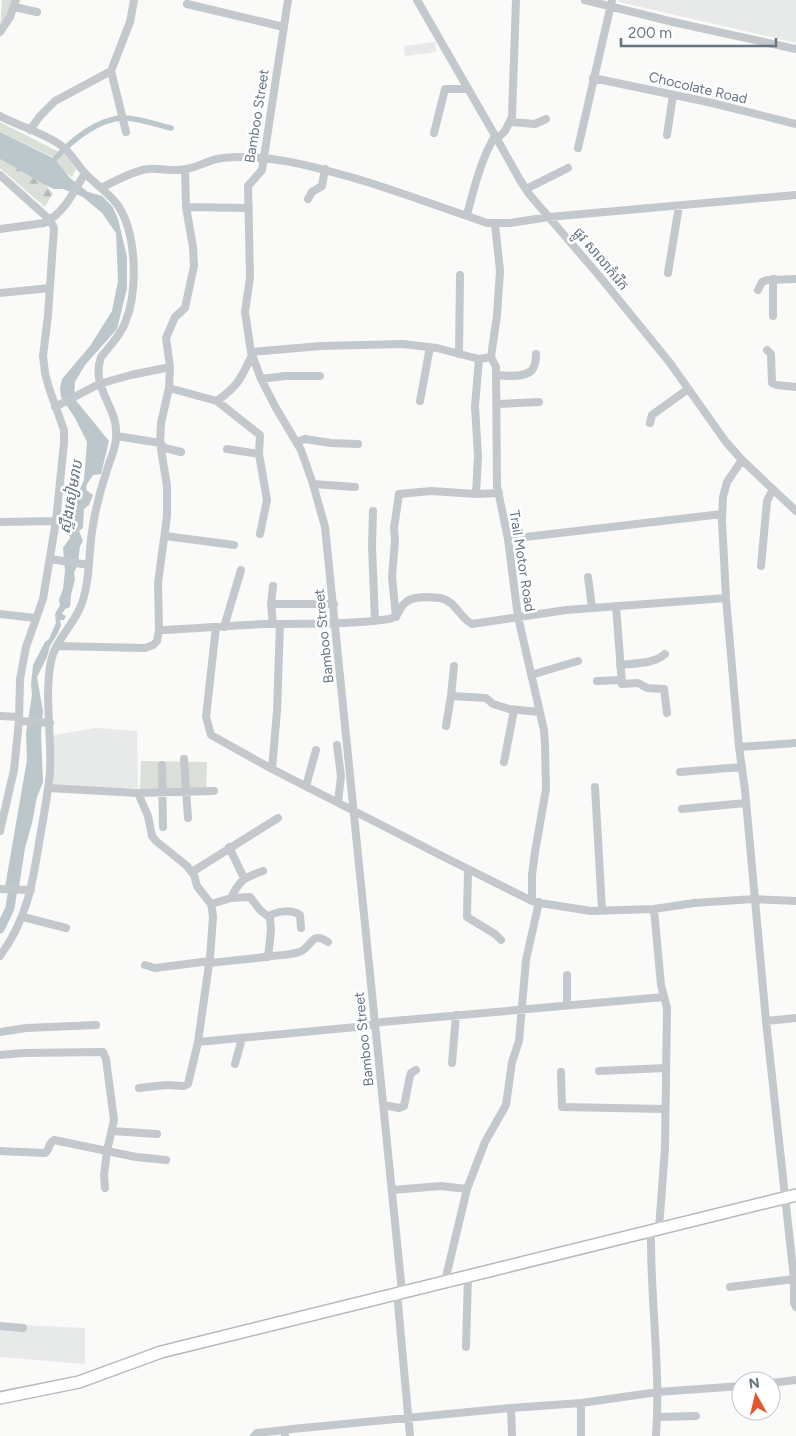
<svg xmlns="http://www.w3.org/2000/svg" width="796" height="1436" viewBox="0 0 796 1436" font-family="Figtree,'Noto Sans Khmer',sans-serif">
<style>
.built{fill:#e8e9e9}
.forest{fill:url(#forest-firs)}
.park{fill:#dadfd7}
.water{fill:#bbc7cb}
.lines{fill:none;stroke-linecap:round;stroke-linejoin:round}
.canal{stroke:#bbc7cb;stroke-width:5.5}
.river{stroke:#bbc7cb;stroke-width:9}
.highway-casing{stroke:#b4b9bd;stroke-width:14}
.minor{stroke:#c3c8cc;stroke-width:8}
.highway{stroke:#fff;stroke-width:11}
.labels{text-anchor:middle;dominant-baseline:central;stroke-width:5;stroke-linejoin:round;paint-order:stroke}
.street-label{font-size:14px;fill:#657683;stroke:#fff}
.water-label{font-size:15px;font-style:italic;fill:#60757c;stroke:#fff}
</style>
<defs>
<pattern id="forest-firs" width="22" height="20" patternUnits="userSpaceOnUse" patternTransform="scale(1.25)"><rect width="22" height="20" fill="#dadfd7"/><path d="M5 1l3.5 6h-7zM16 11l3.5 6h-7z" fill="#b4b9b4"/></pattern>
</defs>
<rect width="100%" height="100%" fill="#fafaf8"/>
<path class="built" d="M619,0H796V43L619,2Z
M435,42L436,52L405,56L404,46Z
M96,728L137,731L138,788H50V736Z
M0,1324L85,1328V1364L0,1357Z"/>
<path class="forest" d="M0,159L45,185L53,193L45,207L0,168Z"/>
<path class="park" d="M2,0H13L5,22L0,29Z
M0,122L67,156L76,169L72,177L65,172L55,158L0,132Z
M141,761L207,762L206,794H140Z"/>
<path class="water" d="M0,132L55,159L70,178L88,192L102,196L112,206L118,219L127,257V288L120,317L117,329L85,365L75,382L74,398L109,441L101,474L93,475L87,484L86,490L93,495L89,505L84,509L83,528L79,531L83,541L80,546L78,563L74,573L75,579L71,595L70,607L65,609L62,614L66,616L64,620H60L61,625L58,633L50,646L47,657L37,677L43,711L41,733L43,782L37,797L32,823L25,848L19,887H5L27,760L26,733L32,695L31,685L33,665L45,642L49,639L56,623L55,614L60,605L59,600L63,589L65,571L63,548L70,538L69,528L74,517L77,495L84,480L87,442L75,418L61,397L60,388L62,379L90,346L112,311L118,281L116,233L102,213L83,197L63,189H54L45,185L0,159Z"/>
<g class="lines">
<path class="canal" d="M55,159C72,140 98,118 125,118C138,118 157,125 171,128"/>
<path class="river" d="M0,929L10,908L14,882"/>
<g class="highway-casing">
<path id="highway" d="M0,1398L79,1382L161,1352L796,1195"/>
</g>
<path class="minor" d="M288,0L262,170L248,186L250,277L245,312L251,352L261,379L276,408L301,450L313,484L325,527L402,1292
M417,0L497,139L520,180L529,194L601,278L670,363L726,442L742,460L796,511
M585,0L673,22L796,49
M187,4L284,27
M14,7L37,12
M0,32L10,17L16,0
M593,78L708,102L796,124
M0,116C19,126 41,132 59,144C70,151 76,163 84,172C95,185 109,192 119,207C137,236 138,292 125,323C120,336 109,347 101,357C90,389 119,407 116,437C116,449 110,459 107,470C101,488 96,507 93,525C88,552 91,582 80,608C72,626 55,642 51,661C44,696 52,736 50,772C48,793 44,815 40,837C33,881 28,918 0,956
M511,122L535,124L546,119
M30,130L40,116L55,101L111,71
M126,132L111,71L130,22L134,0
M434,133L445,89H468
M667,135L673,95
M497,139L505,131L512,117L516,0
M578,148L612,0
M0,175L50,220L54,228L48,315L43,356L45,373L49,388L64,430V443L56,521L43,599L26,647L20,679L19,721L14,770L0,831
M103,187C117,180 133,171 148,169C161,168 174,172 186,169C199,167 210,159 223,158C271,153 318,168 364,181C406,194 446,209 487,223H510L549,217L796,195
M526,189L568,168
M308,199L312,192L322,186L325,169
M186,207L249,208
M467,215C474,188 481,159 495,136
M495,224L500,271L497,315L491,357L496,367L497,486L508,539L518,617L544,730L545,745L546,789L535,852L532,875V901
M0,229L44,223C64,214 74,191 85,173
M668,273L679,206
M758,290L762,282L767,280L796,279
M0,293L50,288
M773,316V279
M767,350L771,354L772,383L777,385L796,387
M251,352L321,346L403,344L437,348L479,359L491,357
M459,354L460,275
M496,375C506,376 525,378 532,370C535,366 536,359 536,354
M261,379L285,376H320
M169,388L217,401L260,435L259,454L267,500L260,534
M217,401C239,385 241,378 252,355
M420,401L430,347
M497,404L539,402
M55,407L99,384L131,375L170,367
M650,423L652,415L688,389
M117,436L160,443L165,448L181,452
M297,442L305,439L331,443L358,444
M227,449L259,454
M742,460L727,482L723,497L722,521L726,598L739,747L745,790L766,1021L794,1279V1303L796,1307
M313,484L355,487
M476,494L499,493
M373,511L372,546L375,621
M0,522L56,521
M165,536L234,545
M508,539L722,514
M50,559L89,565
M761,566L767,501L773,489
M588,577L592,607
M271,604H334
M616,606L622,684L638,683L647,688L664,689L667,713
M0,614L35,618
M396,617L392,577L395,540L394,528L399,494L431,491L476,494L478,456L475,406L479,359
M273,624L271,604L273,586
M216,627L206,717L211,735L272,769L442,856L532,901L540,903L591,911L654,909L694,903L754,899L796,901
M224,627L241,570
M159,630C195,629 231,625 266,624C307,623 348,625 389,619C400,617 397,611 404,604C411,595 430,597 440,598C456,601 459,617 472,624L566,610L726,598
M57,646L145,648L153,645L157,641L159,630L158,583L167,516V486L160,443L161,423L169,388L170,367L166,338L175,317L185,308L194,266L193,247L186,207L185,170
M620,665C635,663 654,664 665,654
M454,666L451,696L486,698L493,704L509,709L539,712
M531,675L578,661
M597,681L622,680
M0,716L19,717
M19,721L50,723
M446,726L451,696
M337,745L341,776L338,802
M739,747L796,743
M184,759L188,818
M504,762L514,710
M162,765L163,827
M272,769L277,711L280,624
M680,772L742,767
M306,786L316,750
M595,787L602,910
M48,788L138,793L214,791
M138,793L148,816L152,836L156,841L187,866L194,875L197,886L211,904L212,909L213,917L210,957L198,1042L188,1084L184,1086L166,1085L139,1088
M682,809L746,803
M229,847L244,878
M468,869L467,917L495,934L501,940
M192,872L278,818
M0,889L31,890
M231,898C240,879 244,878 263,871
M211,904L231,898L250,897L260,910L270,918L271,931L268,957
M654,909L661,985L667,1008L665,1148L659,1228
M269,916C277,911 292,909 300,915L301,928
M23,917L66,928
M209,963C230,961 251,959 272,956C281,955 291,955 299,952C312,948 311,930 328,942
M145,965L155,968L210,961
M567,975V1005
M766,1021L796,1018
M0,1032L26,1028L96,1025
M198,1042L367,1026L382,1022L664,997
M0,1055L23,1053L103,1052L106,1059L114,1120L107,1151L54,1140C48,1143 50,1150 45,1153L0,1151
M452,1063L456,1015
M235,1064L242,1038
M599,1071L666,1068
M561,1072L562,1107L665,1109
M384,1105L399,1108L404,1106L410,1076L411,1073L416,1070
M112,1131L157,1134
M105,1188L104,1175L107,1151L136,1157L166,1160
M392,1190L441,1186L467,1189
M651,1230C650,1299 661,1367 656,1436
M445,1281L467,1189L485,1142L506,1105L512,1062L519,1041L526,960L539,902
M730,1287L794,1279
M397,1293L410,1436
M0,1326L23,1328
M466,1347L468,1275
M771,1383L796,1380
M511,1408L581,1403L658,1392L741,1386
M657,1417L696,1416
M254,1436L257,1433L285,1430
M285,1436V1430L292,1429L511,1408L512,1436
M581,1436V1403"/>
<use href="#highway" class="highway"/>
</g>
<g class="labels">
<g class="street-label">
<text transform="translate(698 88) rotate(13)">Chocolate Road</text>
<text transform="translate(257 116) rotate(-81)">Bamboo Street</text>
<text transform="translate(601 259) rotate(50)">ផ្លូវ សាលាកំរើក</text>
<text transform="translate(522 561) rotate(81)">Trail Motor Road</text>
<text transform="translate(324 636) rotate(-96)">Bamboo Street</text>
<text transform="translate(364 1039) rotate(-96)">Bamboo Street</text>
</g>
<g class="water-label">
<text transform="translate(71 497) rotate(-80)">ស្ទឹងសៀមរាប</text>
</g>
</g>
<g transform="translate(756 1396) rotate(352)"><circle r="24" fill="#ffffff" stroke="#c1c8cd"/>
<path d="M0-4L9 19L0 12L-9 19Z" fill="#e4572e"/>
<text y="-8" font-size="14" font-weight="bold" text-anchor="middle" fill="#657683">N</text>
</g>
<path d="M621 38v8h155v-8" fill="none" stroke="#657683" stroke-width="2.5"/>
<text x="628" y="38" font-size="15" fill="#657683" stroke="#ffffff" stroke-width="4" paint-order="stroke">200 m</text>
</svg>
